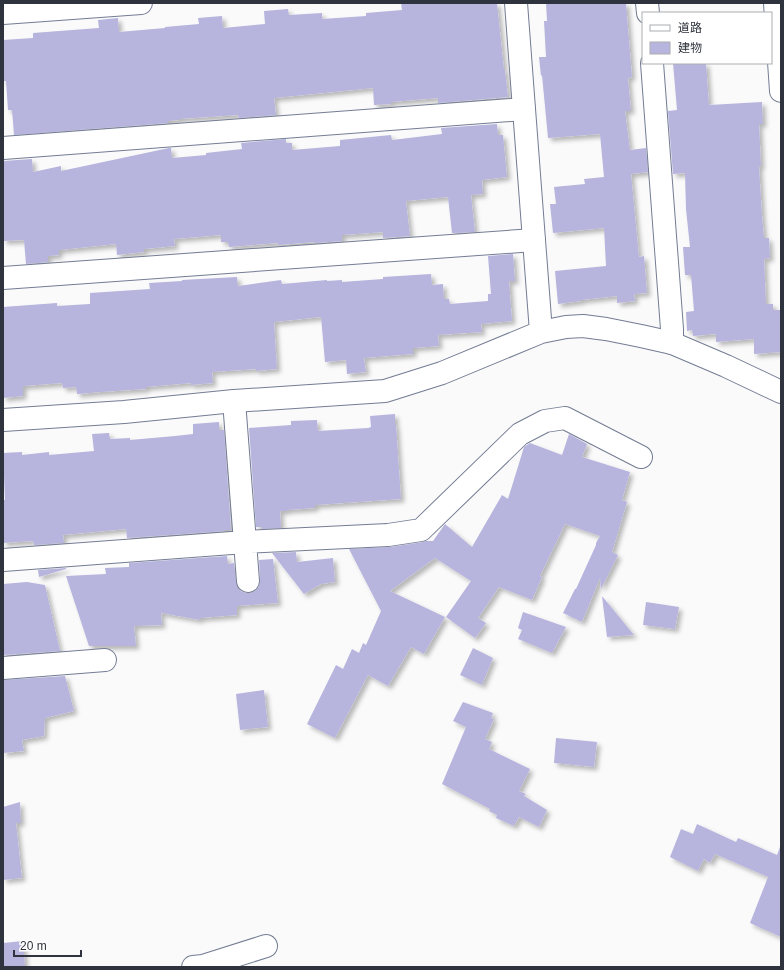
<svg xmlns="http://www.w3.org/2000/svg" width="784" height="970" viewBox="0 0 784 970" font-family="Helvetica,'Noto Sans JP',sans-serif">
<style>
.building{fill:#b7b4de;filter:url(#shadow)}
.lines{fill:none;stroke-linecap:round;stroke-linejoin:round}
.minor-casing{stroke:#737c93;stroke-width:24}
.tertiary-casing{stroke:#737c93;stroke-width:24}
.minor{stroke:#fff;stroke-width:22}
.tertiary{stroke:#fff;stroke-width:22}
</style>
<defs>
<filter id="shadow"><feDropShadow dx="3.5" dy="3.5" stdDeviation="2" flood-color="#0004"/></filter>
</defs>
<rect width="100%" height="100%" fill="#fafafa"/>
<path class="building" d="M401,3H497L504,70H505L508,97L438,103V98L391,102V104L374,105L373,88L274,98L276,115L239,118L238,115L179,119V120L168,121V123L14,135L12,110H8L6,81H3V40L33,38V33L99,28L98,20L118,18L119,32L165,28V27L199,24L198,18L222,16L223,28L265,24L264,11L288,9L289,15L322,13V19L366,16V13L402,10Z
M546,3H626L632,77L628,78L631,111H625L630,150L646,148L648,172L631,174L639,257L644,256L647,293L634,294L635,301L617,303V296L581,300V301L558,304L555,271L606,266L604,228L553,233L550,204H556L554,187L585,184L584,179L604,177L600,134L548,138L542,75L541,76L539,57H546L544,21H547Z
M673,63H706L709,105L762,102L763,124H759L761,166L759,167L762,216L764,238H769L770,258L764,259L766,304H773V310H780L781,352L754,354V339L716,342V334L693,336L692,330L687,331L686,312L694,311L691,275H685L683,247H690L686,209L685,173L673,174L668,111L677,110Z
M497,124L498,135H503L507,177L482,180L483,194L471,195L475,232L452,233L448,197L406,201L410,236L383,238V232L342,235V241L315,243V242L278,245V243L229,247L228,242H221V235L174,239L175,246L144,249V252L117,255L116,244L59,250V255L48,256V262L26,264L24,240L3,241V161L32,159L33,172L61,166V171L169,148H171L172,158L206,155V153L242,149L241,143L286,139V143H292V150L340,146V140L391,135L392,140L442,134L441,128Z
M513,254L515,281H509L512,321L481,324L482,332L438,335L439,346L413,348V354L364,358L366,372L347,374L346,360L325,362L321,317L274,322L277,369L256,371V369L212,372L213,383L191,385V383L146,387V389L100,392L77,394L76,387L63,388L62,383L23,386V396L3,398V307L57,303V306L90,304V293L150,289L149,283L182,281V280L237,277L238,286L281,280L282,284L327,280V281L342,280V282L383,279V277L431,274L432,285L443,284L444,299H449L450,304L488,301V294H491L488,256Z
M395,414V425H396L401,499L315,505V508L287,510V511H280L281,528L262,529V527H256L249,428L291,425V421L317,420L318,431L368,428L371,427L370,416Z
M219,422V430H224L231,530H225V531L127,538L126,529L63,535L64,543L34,545L33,541L3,543V500H5L3,453L22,452V455L49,452V455L94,451L92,434L109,433L110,439L130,438V440L175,436L193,434V424Z
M569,434L587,444L582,457L630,472L622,500L627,502L612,552L618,555L601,589L600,578L582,622L563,613L575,589H576L596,545V543L600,536L565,524L540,576L542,577L532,600L499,587L478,618L486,623L475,638L446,617L471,581L435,558L390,591L445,617L424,654L411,647L388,686L368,675L335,738L307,724L336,665L343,669L352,649L359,653L363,643L366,645L381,611L349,549L390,547L423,542L426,541H433L445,524L472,547L502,495L508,499L524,447L530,443L562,455Z
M296,552L297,562L333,558L335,582L321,584L304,594L272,553Z
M227,556L228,564L234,563L236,582L238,588L242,592L249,593L255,591L259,586L260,580L259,560L273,559L278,603L237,606V615L200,618V620L161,613L162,625L134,626L136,646H89L66,576L106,574L105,568L129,567V563Z
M66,568V569L39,577L38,570Z
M27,582L45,585L60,651L3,655V584Z
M602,596L634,635L607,637Z
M646,602L679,607L675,629L643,625Z
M523,612L566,627L552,653L518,639L522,630L518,628Z
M473,648L493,658L482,685L460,675Z
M65,676L74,711L45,718L44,736L22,740L24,751L3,753V680Z
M264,690L268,727L240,730L236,694Z
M463,702L493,713L491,718L494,719L485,739L492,742L489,749L530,769L519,791L526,794L524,796L547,810L539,827L519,817L514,826L496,818L497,815L489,811L490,809L442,784L466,727L453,721Z
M556,738L597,742L594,767L554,763Z
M20,802L21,823H16L22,878L3,880V807Z
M697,824L736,842L738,838L777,855L780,847H781V937L750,923L768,877L715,854L710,863L704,859L698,871L670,857L681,829L693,834Z
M23,941L25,967H3V943Z"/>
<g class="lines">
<g class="minor-casing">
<path id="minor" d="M647,3L648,13
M775,3L781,91
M3,13L141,3
M652,63L672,329V343
M3,148L524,109
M3,278L534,240
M234,401L248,581
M3,560L245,542L388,535L421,530L520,434L545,421L565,418L641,457
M3,668L105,660
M193,967L203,966L266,946"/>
</g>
<g class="tertiary-casing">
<path id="tertiary" d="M516,3L524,109L541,332
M3,420L124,412L234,401L385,391L442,373L541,332L566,327L583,326L606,329L641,336L672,343L726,366L781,392"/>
</g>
<use href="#minor" class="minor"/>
<use href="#tertiary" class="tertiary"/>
</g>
<rect width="784" height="970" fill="none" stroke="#2f333d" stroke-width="8"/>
<rect x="642" y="12" width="130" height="52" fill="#ffffff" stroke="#acadb1"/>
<rect x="650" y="25" width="20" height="6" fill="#ffffff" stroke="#acadb1"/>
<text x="678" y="32" font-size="12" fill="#2f333d">道路</text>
<rect x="650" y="42" width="20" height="12" fill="#b7b4de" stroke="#acadb1"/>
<text x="678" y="52" font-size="12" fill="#2f333d">建物</text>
<path d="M14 950v6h67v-6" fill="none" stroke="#2f333d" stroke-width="2"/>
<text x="20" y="950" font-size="12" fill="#2f333d" stroke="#ffffff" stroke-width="3" paint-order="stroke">20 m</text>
</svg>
